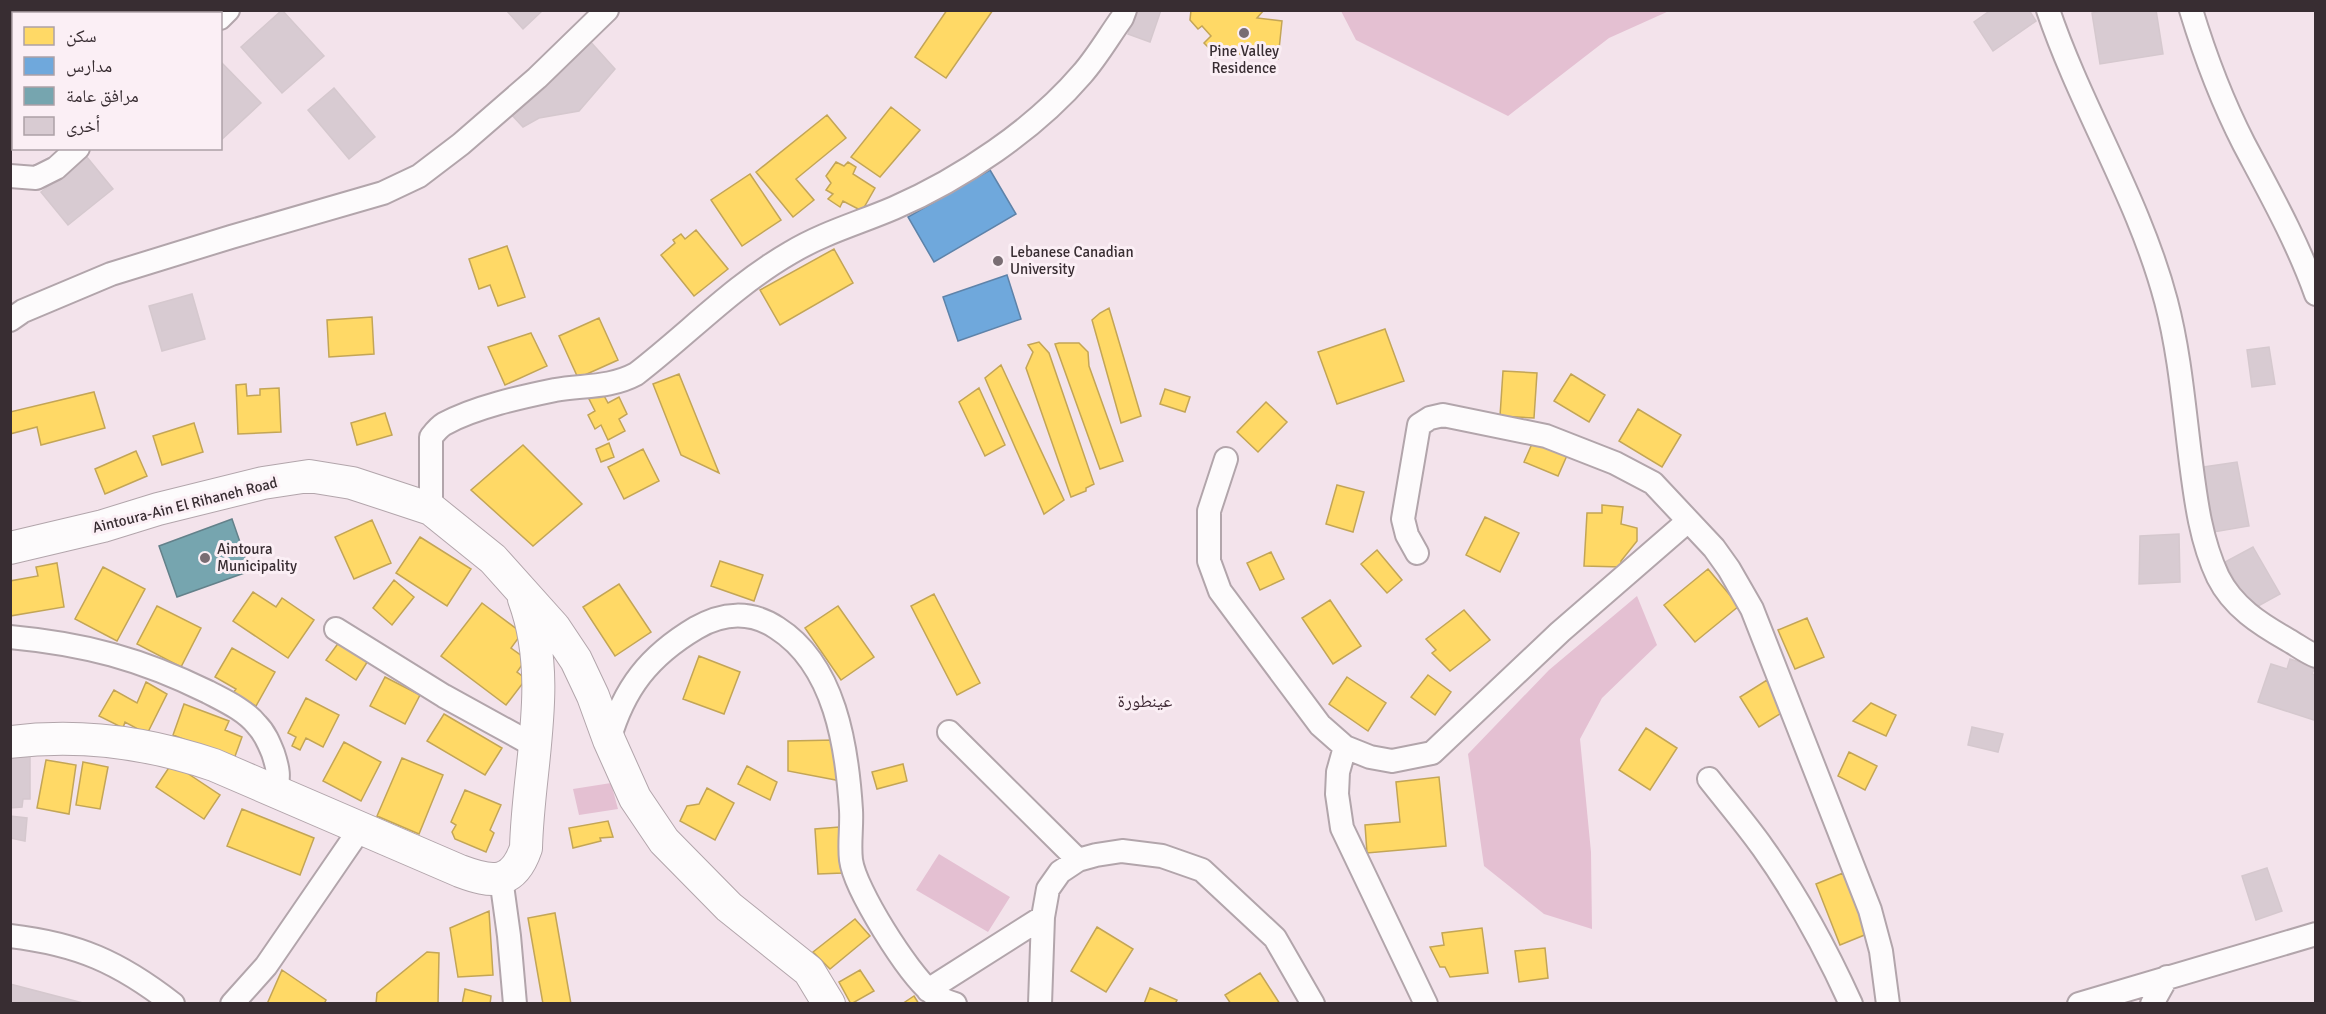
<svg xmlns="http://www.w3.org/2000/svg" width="2326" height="1014" viewBox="0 0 2326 1014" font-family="Signika,'Noto Naskh Arabic',sans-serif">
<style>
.green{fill:#e4c0d2}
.homes{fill:#ffd966;stroke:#c3a556;stroke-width:1.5}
.schools{fill:#6fa8dc;stroke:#5e83a9;stroke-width:1.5}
.public{fill:#76a5af;stroke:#63818a;stroke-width:1.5}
.building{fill:#d8cbd2;stroke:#d5c8ce;stroke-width:1.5}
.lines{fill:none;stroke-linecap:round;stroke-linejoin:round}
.minor-casing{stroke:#b2a5ab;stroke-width:26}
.secondary-casing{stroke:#b2a5ab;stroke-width:34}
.minor{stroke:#fdfbfc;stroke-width:22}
.secondary{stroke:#fdfbfc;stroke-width:32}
.poi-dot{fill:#796d73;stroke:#fbeff5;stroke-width:2}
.labels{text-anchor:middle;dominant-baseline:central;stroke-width:6;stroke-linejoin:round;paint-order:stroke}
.poi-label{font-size:15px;fill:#382d32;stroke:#fbeff5;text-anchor:start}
.street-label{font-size:15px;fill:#382d32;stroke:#fbeff5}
.quarter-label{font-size:18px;fill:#402b36;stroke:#fbeff5}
</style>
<rect width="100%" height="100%" fill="#f3e3eb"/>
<path class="green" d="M1341,11H1669L1609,38L1508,116L1356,40Z
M1637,596L1657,645L1602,698L1580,739L1591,852L1592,929L1544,914L1484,866L1468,754L1549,670Z
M611,783L618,809L579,815L573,789Z
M939,854L1010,897L988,932L916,890Z"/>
<path class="homes" d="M947,10H993L946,78L915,57Z
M1191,10H1264L1257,18L1282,21L1278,59L1212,51L1204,43L1211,36L1202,26L1198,29L1190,20Z
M891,107L920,130L880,177L851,157Z
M827,115L846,138L796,179L814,200L793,217L756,172Z
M836,162L844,166L848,162L856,167L853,174L875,188L862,211L843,201L840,207L828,199L833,194L826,190L831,183L826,176Z
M750,174L781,220L742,246L711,200Z
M696,230L728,269L694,296L661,255L675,243L673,240L681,234L685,239Z
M507,246L525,297L498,306L490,285L479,289L469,259Z
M834,249L853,283L780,325L760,290Z
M1109,308L1141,416L1121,423L1092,320L1100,313Z
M372,317L374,354L329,357L327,320Z
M599,318L618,360L578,378L559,336Z
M1385,329L1404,381L1337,404L1318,352Z
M531,333L547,366L505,385L488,347Z
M1039,342L1049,353L1094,484L1086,488V491L1071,497L1026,368L1033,352L1028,345Z
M1059,343H1079L1088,352L1089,366L1123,461L1100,469L1055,344Z
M1001,365L1064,500L1044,514L985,378Z
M1503,371L1537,373L1534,418L1500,416Z
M679,374L719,473L681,455L653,384Z
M1571,374L1605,395L1589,422L1554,401Z
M246,384L247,396L260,395V389L279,388L281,432L238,434L236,385Z
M979,388L1005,445L985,456L959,402Z
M1165,389L1190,397L1185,412L1160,404Z
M94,392L105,428L41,445L37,427L10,434V412Z
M602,392L608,403L619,397L627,414L619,419L625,431L608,440L601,425L595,429L588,415L595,411L589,399Z
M1266,402L1287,422L1258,452L1237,432Z
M1638,409L1681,435L1662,467L1619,441Z
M385,413L392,435L357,445L351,423Z
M194,423L203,452L162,465L153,436Z
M1535,437L1569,451L1558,476L1524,462Z
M609,443L614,457L601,462L596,449Z
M523,445L582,504L533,546L471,490Z
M643,449L659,481L624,499L608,467Z
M136,451L147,476L105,494L95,469Z
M1337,485L1364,492L1353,532L1326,524Z
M1602,505L1623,507L1621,524L1637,528V541L1621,561V567L1584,566L1587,513H1602Z
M1485,517L1519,533L1500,572L1466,555Z
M372,520L391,563L354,579L335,537Z
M420,537L471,569L447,606L396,573Z
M1377,550L1402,580L1387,593L1361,564Z
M1271,552L1284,579L1260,590L1247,563Z
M720,561L763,575L754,601L711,586Z
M57,563L64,607L10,616V581L38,576L36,567Z
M103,567L145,589L117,641L75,619Z
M1708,569L1739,606L1695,642L1664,605Z
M394,580L414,597L392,625L373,608Z
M619,584L651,632L615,656L583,607Z
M253,592L276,607L282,598L314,620L288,658L233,621Z
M934,594L980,683L957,695L911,606Z
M1330,600L1361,646L1333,664L1302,618Z
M482,603L522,633L511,648L526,659L517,672L526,679L506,705L441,656Z
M157,606L201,628L181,667L137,644Z
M838,606L874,657L841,680L805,628Z
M1464,610L1490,640L1450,671L1432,653L1436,650L1426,639Z
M1807,618L1824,657L1795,669L1778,630Z
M342,638L371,656L356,680L326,660Z
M232,648L275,672L256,706L233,693L236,689L215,677Z
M699,656L740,672L724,714L683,699Z
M1428,675L1451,692L1435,715L1411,697Z
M385,677L420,695L405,724L370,706Z
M1347,677L1386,703L1368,731L1329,704Z
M1767,680L1786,710L1759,727L1740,697Z
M146,682L167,694L147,734L125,722L123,728L99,716L114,690L137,703Z
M306,698L339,715L323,747L306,738L300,750L292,746L296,737L288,733Z
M1871,703L1896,715L1886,736L1853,721Z
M184,704L229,721L225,730L242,737L234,759L173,735Z
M444,714L502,748L485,775L427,741Z
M1646,728L1677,748L1650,790L1619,770Z
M835,740L841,781L788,771V741Z
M344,742L381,762L361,801L323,781Z
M1849,752L1877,766L1865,790L1838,776Z
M402,758L443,775L419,834L377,816Z
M46,760L76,765L69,814L37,808Z
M83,762L108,767L100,809L76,805Z
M172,763L220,795L204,819L156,787Z
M903,764L907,781L877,789L872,772Z
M747,766L777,782L770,800L738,784Z
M1439,777L1446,846L1367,853L1365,825L1400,822L1396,782Z
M707,788L734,803L715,840L680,821L687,806L699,804Z
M465,790L501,805L490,830L494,833L486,852L455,839L452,832L456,825L451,822Z
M242,809L314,838L300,875L227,846Z
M608,821L613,837L600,838L601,841L573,848L569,828Z
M839,827L843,873L818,874L815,829Z
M1843,873L1867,934L1840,945L1816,884Z
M489,911L493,975L458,977L450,928Z
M555,913L571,1004H543L528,918Z
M855,919L870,936L830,969L813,952Z
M1097,927L1133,949L1106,992L1071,971Z
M1482,928L1488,973L1450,977L1445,967H1440L1430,947L1444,945L1442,933Z
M1545,948L1548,978L1519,982L1515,951Z
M427,952L439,953L438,1004H376L377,993Z
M282,970L326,1000L324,1004H267Z
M860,970L874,991L851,1004L839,982Z
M1260,973L1280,1004H1231L1225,995Z
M1150,988L1177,1000L1175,1004H1144Z
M465,989L491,996L490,1004H462Z
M914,996L919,1004H902Z"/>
<path class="schools" d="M990,170L1016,214L934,262L908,217Z
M1007,275L1021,319L958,341L943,297Z"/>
<path class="public" d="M232,519L250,571L177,597L159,546Z"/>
<path class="building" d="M282,10L324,56L282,93L241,47Z
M506,10H543L523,29Z
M1136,10H1161L1150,42L1128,34Z
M1991,10H2029L2036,21L1993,51L1974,22Z
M2104,10H2156L2163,54L2100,64L2092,13Z
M588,39L615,69L579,111L539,118L523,127L510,113Z
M220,61L261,103L220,141Z
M334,88L375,137L349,159L308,110Z
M86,156L113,189L68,225L41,192Z
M192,294L205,339L162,351L149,306Z
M2269,347L2275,384L2252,387L2247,350Z
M2237,462L2249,526L2208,533L2197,468Z
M2179,534L2180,582L2139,584L2140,536Z
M2253,547L2280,594L2251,610L2225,562Z
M2290,659L2315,667L2312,674L2316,675V714L2314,720L2258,702L2271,664L2287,669Z
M1972,727L2003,734L1998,752L1968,745Z
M30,756V799H23L22,807L10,808V757Z
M10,816L27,818L25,841L10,838Z
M2267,868L2282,911L2256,920L2242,876Z
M10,984L83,1003L10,1004Z"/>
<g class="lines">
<g class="minor-casing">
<path id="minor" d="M2048,10C2082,110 2139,199 2166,301C2180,354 2184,409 2191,463C2196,502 2201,541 2218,577C2233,607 2260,624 2288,640C2297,645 2306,652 2316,656
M2191,10C2205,56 2222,101 2244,144C2270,193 2297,241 2316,294
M220,18L228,10
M10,176L36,178L56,168L78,148
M10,320L23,311L111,274L231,237L383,193L419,176L461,144L537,78L607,10
M1226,459L1209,511V561L1220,591L1320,725L1345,747L1370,757L1392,761L1432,753L1560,632L1688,521
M431,509V437C435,432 439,427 444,424C475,407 521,397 555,390C583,385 610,388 636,374C688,334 733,286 790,253C823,233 859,223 894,208C961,179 1035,129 1082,74C1097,57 1109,36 1122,18L1125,10
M1417,553L1407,535L1403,519L1419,425L1430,418L1443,415L1546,436L1615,463L1653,483L1714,548L1729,569L1752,609L1870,910L1881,951L1888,1004
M336,629L444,696L535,746
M10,637C85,644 141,659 208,692C225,701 245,710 257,725C265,733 269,743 273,753C278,768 280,777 275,792
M949,732L1078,860
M609,740C624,688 649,656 696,628C722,613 750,610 777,628C835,665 847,746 851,810C852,827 849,844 851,860C855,890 908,973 931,992C938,998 945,1001 955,1004
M1345,747L1338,772L1337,794L1342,828L1426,1004
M1709,779C1727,802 1746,824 1763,848C1798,897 1826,949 1851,1004
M501,878L509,936L515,1004
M10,936C78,944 119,962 173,1004
M928,990L1043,917
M232,1004L266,966L360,829
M1040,1004L1043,917L1048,889L1060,872L1078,860L1096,855L1122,851L1162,856L1202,870L1275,938L1313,1004
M2079,1004L2316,934
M2152,1004L2167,977"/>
</g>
<g class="secondary-casing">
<path id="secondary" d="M10,548L103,526L158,509L263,483L309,476L352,483L431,509L493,559L554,627L576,660L593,696L609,740L635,798L664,841L729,907L809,971L829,1004
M10,742C81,733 147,742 214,765L460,871C492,883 513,886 526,848C528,765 554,680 524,599"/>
</g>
<use href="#minor" class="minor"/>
<use href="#secondary" class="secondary"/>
</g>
<g class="poi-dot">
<circle cx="1244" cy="33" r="6"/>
<circle cx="998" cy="261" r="6"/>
<circle cx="205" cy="558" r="6"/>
</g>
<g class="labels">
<g class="poi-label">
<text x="1244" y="51" text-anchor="middle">Pine Valley<tspan x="1244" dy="17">Residence</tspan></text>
<text x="1010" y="252">Lebanese Canadian<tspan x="1010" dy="17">University</tspan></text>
<text x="217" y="549">Aintoura<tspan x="217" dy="17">Municipality</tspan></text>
</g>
<g class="street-label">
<text transform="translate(185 505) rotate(-14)">Aintoura-Ain El Rihaneh Road</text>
</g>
<g class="quarter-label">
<text x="1145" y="701">عينطورة</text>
</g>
</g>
<rect width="2326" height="1014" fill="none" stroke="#382d32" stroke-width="24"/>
<rect x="12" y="12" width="210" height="138" fill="#fbeff5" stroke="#ada1a7" stroke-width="1.5"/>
<rect x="24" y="27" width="30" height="18" fill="#ffd966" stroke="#ada1a7" stroke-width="1.5"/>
<text x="66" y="42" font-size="18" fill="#382d32">سكن</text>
<rect x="24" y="57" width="30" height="18" fill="#6fa8dc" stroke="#ada1a7" stroke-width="1.5"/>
<text x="66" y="72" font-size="18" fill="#382d32">مدارس</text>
<rect x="24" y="87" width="30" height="18" fill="#76a5af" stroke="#ada1a7" stroke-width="1.5"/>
<text x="66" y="102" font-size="18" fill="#382d32">مرافق عامة</text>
<rect x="24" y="117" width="30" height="18" fill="#d8cbd2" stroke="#ada1a7" stroke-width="1.5"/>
<text x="66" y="132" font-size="18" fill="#382d32">أخرى</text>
</svg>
